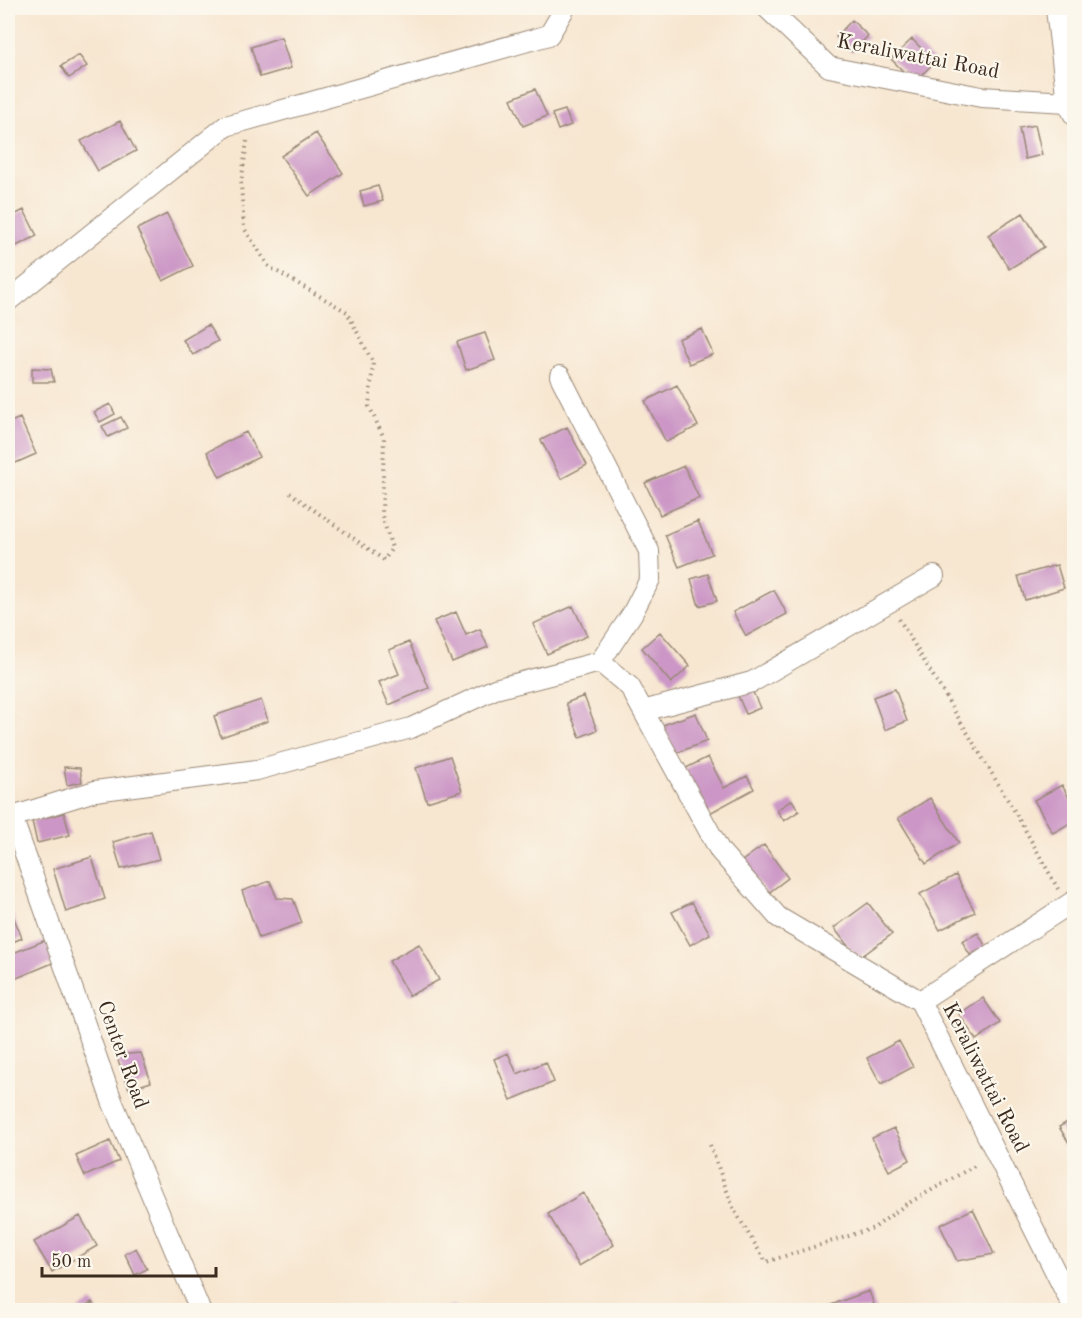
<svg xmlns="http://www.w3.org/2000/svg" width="1082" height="1318" viewBox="0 0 1082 1318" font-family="'Old Standard TT',serif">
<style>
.building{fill:#cc97c6}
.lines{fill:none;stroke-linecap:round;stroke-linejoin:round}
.minor-casing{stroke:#987;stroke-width:22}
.path{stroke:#987;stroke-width:4;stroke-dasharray:1.5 4.5;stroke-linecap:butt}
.minor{stroke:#fff;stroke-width:20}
.labels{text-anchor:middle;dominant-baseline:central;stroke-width:4.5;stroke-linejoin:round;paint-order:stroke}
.street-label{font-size:21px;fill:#3b2a1e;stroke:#fbf7ec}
</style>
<rect width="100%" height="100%" fill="#fbf7ec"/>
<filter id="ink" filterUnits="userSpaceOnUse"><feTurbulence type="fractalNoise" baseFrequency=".0167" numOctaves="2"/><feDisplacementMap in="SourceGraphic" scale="12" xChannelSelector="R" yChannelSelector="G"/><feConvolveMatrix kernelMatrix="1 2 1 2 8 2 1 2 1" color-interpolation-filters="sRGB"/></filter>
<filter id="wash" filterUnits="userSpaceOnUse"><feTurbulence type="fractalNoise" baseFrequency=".008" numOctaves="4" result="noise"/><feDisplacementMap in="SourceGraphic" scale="24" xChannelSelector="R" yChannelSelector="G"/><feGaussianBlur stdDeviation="1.35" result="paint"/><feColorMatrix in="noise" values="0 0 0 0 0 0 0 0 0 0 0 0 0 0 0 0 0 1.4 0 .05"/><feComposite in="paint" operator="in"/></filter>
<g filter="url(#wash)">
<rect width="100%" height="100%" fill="#f7e6d0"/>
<g id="blocks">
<path class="building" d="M852,20L868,36L852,52L836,37Z
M281,37L291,68L260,77L251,47Z
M912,39L935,62L914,82L891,59Z
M79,55L87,66L69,78L61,66Z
M535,89L547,116L523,126L511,99Z
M565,110L571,125L558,130L552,114Z
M120,121L136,151L98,171L81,141Z
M1035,125L1042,155L1025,159L1019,128Z
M316,133L343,173L309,196L281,156Z
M378,186L383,201L364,206L360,191Z
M24,210L37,236L8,250V218Z
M1023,213L1044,247L1009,269L988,235Z
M167,214L193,266L163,281L137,229Z
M208,325L218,341L193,355L183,340Z
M702,329L713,354L689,364L678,339Z
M485,333L495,360L466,370L457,342Z
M32,368L51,369L54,382H32Z
M677,385L698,426L666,442L645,401Z
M110,404L115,414L100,422L94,412Z
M121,417L127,428L108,437L102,426Z
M20,418L36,454L11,465L8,458V423Z
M567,427L587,465L561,479L541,440Z
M246,432L259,457L220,477L207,452Z
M684,466L699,498L660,515L645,483Z
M698,521L712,554L679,567L665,535Z
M1057,565L1064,588L1025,600L1018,576Z
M708,574L717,601L699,606L691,579Z
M774,590L787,614L746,636L733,612Z
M573,606L587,636L547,654L533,624Z
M456,612L466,635L480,629L488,647L452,662L434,621Z
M660,632L690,666L671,683L642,648Z
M409,642L429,688L389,705L379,682L399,674L389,650Z
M895,689L907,721L885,730L873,697Z
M752,690L760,708L746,714L738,696Z
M584,696L597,730L580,737L566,703Z
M261,700L268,721L221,737L214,716Z
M696,713L707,741L674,754L663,725Z
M450,756L462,791L427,802L416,768Z
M708,757L724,788L747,776L754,789L708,814L684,769Z
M64,767L80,768L82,782L67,785Z
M1062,785L1074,807V821L1053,833L1034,800Z
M930,798L959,843L926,864L898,818Z
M792,800L799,811L784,821L777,810Z
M64,813L70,835L37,843L32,821Z
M151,831L159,859L121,869L113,842Z
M764,845L788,878L767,894L742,861Z
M92,857L105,899L66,912L53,869Z
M956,875L975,912L940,930L920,894Z
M270,881L277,898L293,899L302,923L259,938L242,891Z
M692,902L710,934L690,945L672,912Z
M8,903L22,938L8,944Z
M868,903L892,934L858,959L834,928Z
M978,933L986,947L970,955L962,941Z
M46,940L55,962L12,980L8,968V955Z
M419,944L439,980L409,996L389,961Z
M983,998L1000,1023L976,1040L959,1014Z
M899,1041L913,1067L881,1084L867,1058Z
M141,1053L151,1082L129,1089L116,1055Z
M508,1053L517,1074L546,1062L554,1082L511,1100L494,1059Z
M1074,1118V1140L1069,1143L1059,1127Z
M894,1128L910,1160L889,1171L872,1138Z
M110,1141L119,1161L85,1176L76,1156Z
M583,1193L614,1245L579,1266L548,1214Z
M973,1209L994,1254L957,1261L940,1225Z
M80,1216L97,1246L52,1272L34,1242Z
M136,1248L147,1269L135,1275L125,1254Z
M869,1291L876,1310H833L831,1305Z
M92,1302L97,1310H79L78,1309Z
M454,1305L456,1310H440Z"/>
</g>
</g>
<g filter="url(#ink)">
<use href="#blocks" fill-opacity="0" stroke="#987" stroke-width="1.5"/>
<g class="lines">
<g class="minor-casing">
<path id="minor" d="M767,8L829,67L981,97L1067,102L1074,115
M1059,8L1056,9L1067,102
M8,301L226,126L549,35L565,8
M560,376L649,551L650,579L632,614L600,662
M643,711L752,682L934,576
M8,814L12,817L112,1101L200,1310
M12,817L95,791L257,770L411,728L495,689L600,662L630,687L720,851L778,917L920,1001
M1074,901L920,1001L1074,1309"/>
</g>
<path class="path" d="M247,141L241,184L244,228L269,267L347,312L373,363L369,406L384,438L382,516L392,548L384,560L290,493
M899,619L1018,817L1058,889
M710,1145L734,1210L766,1262L874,1228L905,1205L978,1164"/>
<use href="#minor" class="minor"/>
</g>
</g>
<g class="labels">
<g class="street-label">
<text transform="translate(918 57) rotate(11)">Keraliwattai Road</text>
<text transform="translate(122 1055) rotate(70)">Center Road</text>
<text transform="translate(985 1078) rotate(63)">Keraliwattai Road</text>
</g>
</g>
<rect width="1082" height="1318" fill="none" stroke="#fbf7ec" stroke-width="30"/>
<path d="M42 1267v9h174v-9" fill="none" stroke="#3b2a1e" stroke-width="3"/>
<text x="51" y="1267" font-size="18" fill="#3b2a1e" stroke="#fbf7ec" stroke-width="4.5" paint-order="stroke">50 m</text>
</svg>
